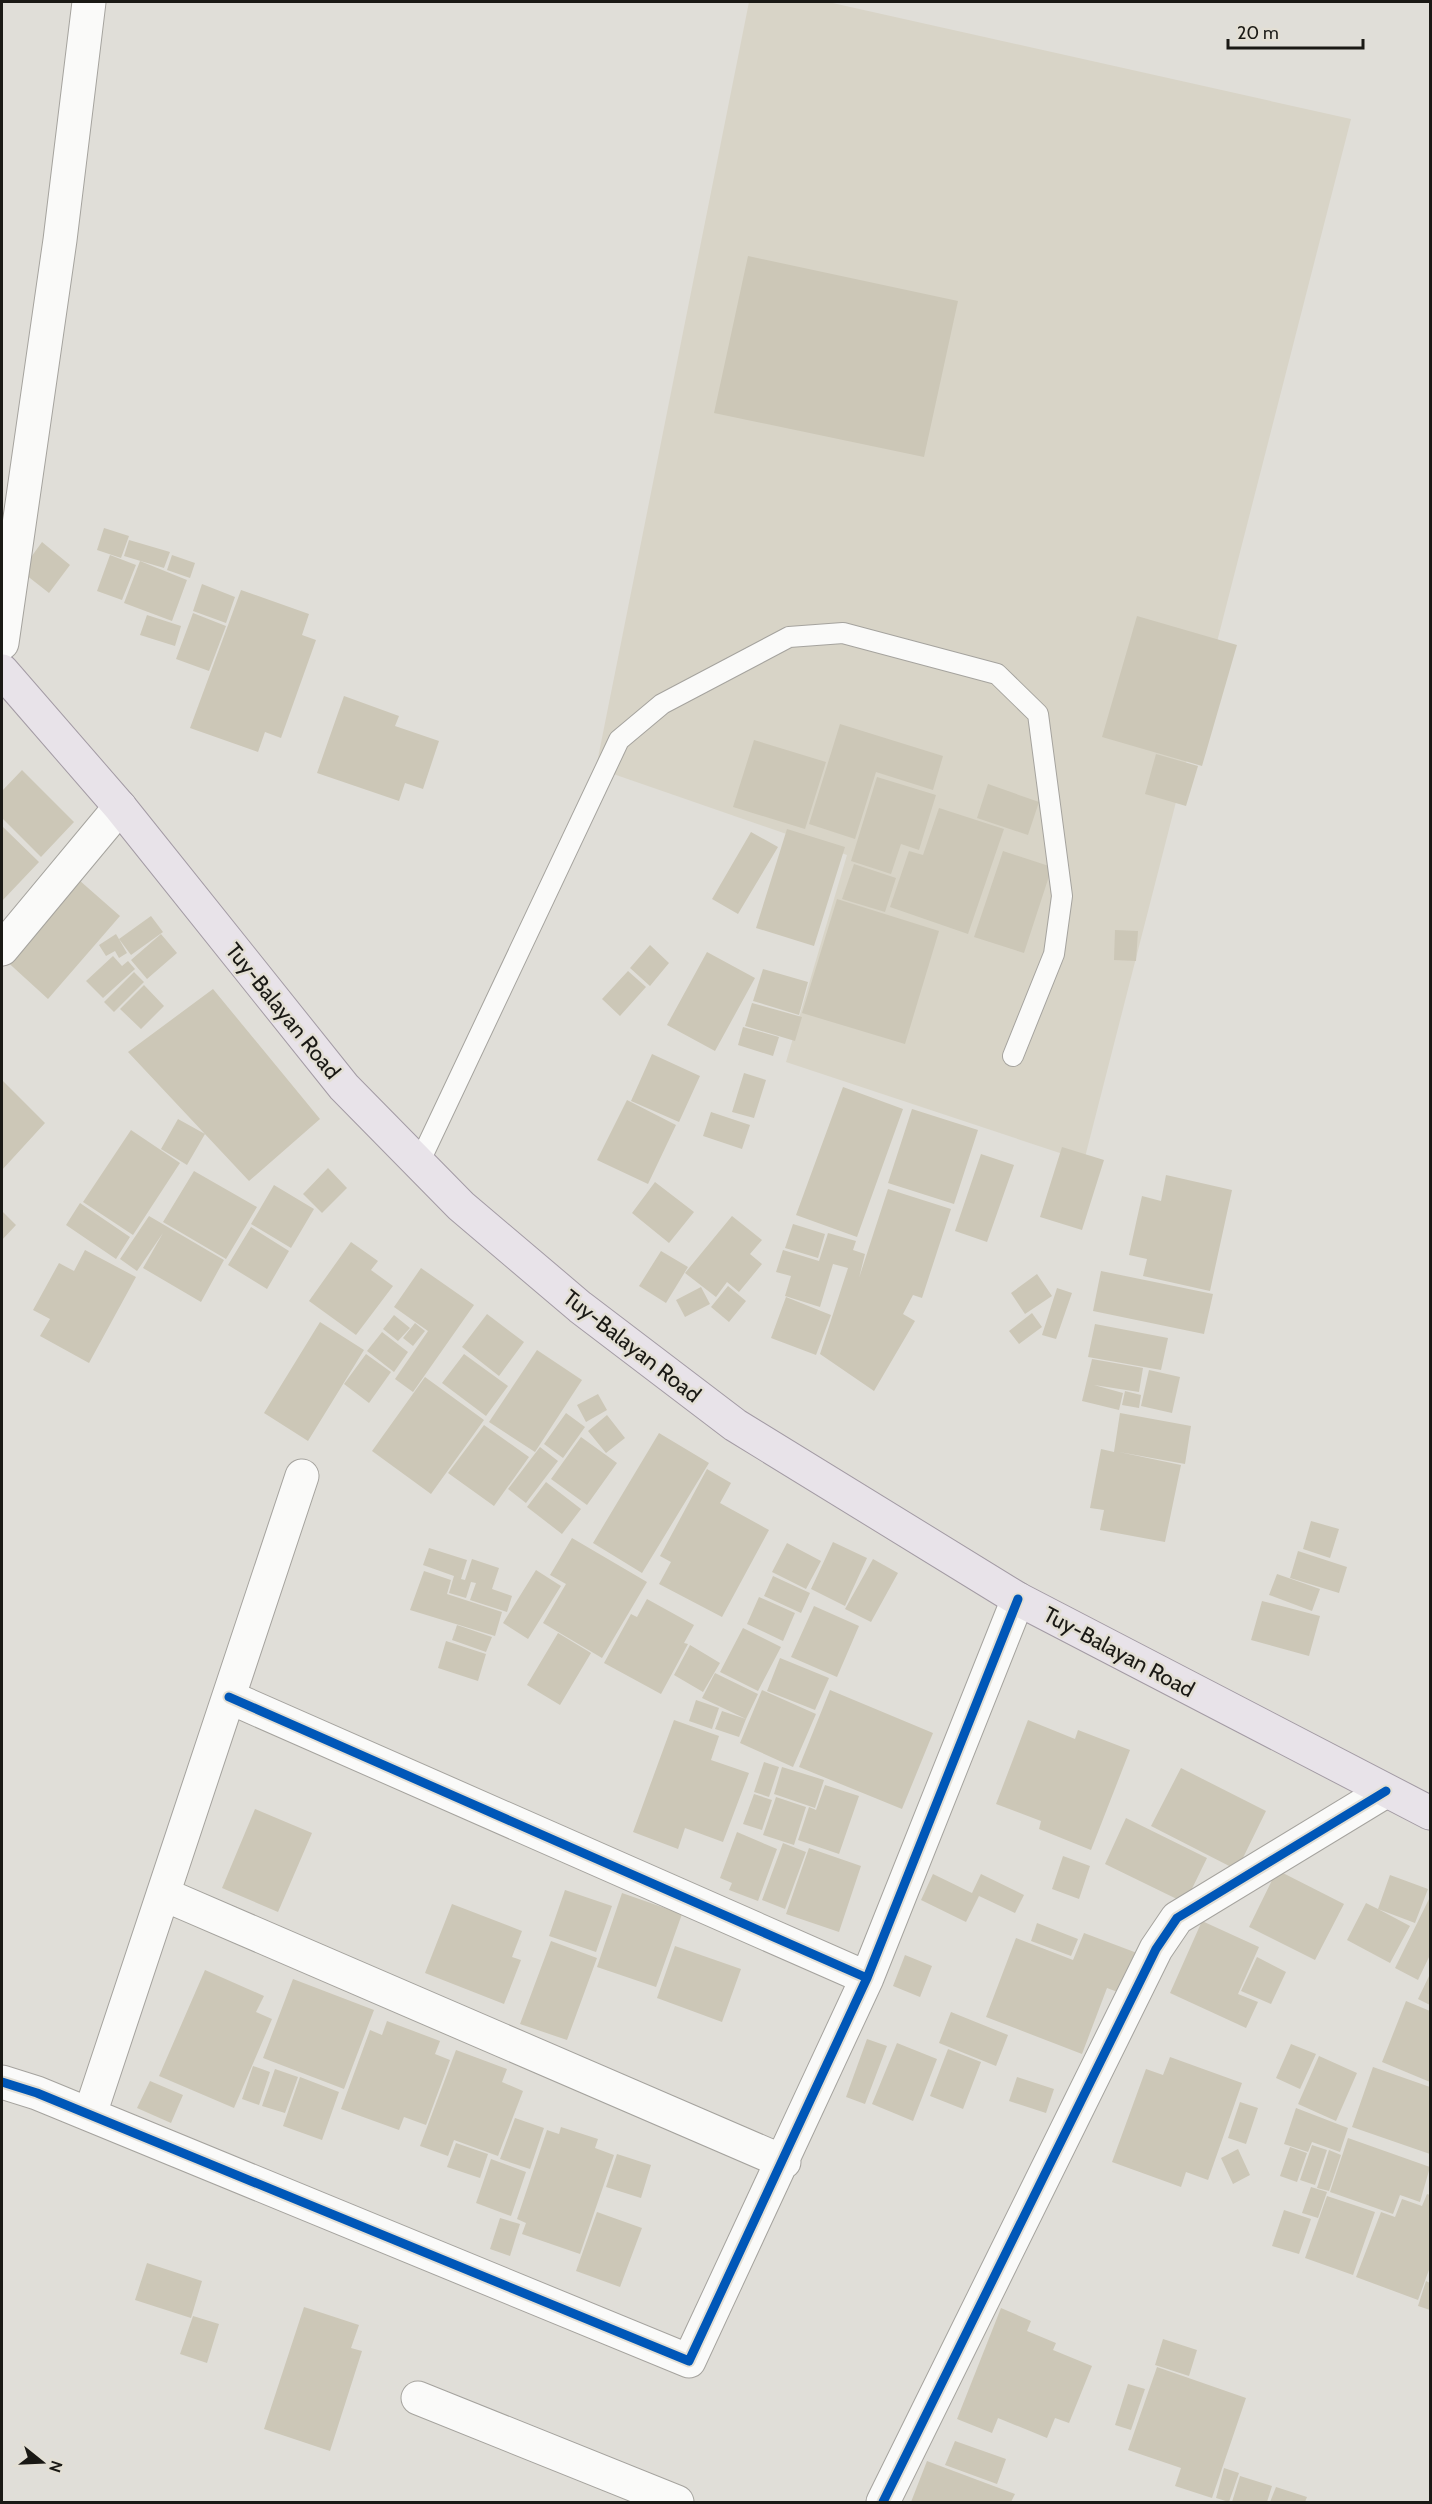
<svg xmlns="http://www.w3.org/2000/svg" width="1432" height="2504" viewBox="0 0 1432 2504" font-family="Cabin,sans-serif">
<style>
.built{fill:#d8d4c7}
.building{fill:#ccc7b7}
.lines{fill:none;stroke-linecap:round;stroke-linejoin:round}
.service-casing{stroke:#a5a39e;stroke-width:22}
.minor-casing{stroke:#a5a39e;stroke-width:35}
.primary-casing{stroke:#a39ba4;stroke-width:35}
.service{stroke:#fafaf9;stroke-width:20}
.minor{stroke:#fafaf9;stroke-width:33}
.primary{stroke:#e8e3e9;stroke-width:33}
.cycleway-casing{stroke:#e3dfd4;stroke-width:13}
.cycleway{stroke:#0057b8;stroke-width:9}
.labels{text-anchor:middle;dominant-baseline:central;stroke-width:5;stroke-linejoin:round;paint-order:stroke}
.street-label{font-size:22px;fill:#1a1915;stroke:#e3dfd4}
</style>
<rect width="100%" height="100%" fill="#e0ded8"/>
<path class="built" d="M749,2H828L1351,119L1084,1161L786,1062L847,855L596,768Z"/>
<path class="building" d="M748,256L958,301L924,457L714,413Z
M104,528L129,536L121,558L97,550Z
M129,540L170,552L164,568L124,556Z
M42,542L70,565L49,593L21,571Z
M110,555L136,565L122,600L97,591Z
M172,555L195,563L190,578L167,570Z
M140,561L187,580L172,621L124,603Z
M202,584L235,597L226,623L193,611Z
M241,590L309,614L302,635L316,640L281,738L265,732L258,752L190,728Z
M193,613L226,626L209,671L176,659Z
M147,615L181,626L175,646L140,635Z
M1137,616L1237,645L1202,766L1102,737Z
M344,696L399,716L395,726L439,741L423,789L405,783L399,801L317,773Z
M840,724L943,756L933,790L876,772L855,839L809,824Z
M754,740L826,762L805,829L733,807Z
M1156,754L1198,766L1186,806L1145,794Z
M22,770L74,822L41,857L2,818V791Z
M877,777L936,795L919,850L901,844L891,874L851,861Z
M988,784L1039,802L1028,835L977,818Z
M939,808L1004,829L968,934L890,907L909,851L923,855Z
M2,826L39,862L2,901Z
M787,829L845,847L814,946L756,928Z
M751,832L778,847L738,914L712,899Z
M1003,851L1052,867L1024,953L974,937Z
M854,864L896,878L885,912L842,899Z
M71,873L120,916L48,999L2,957Z
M837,899L939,931L905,1044L802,1013Z
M151,916L163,932L131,955L119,939Z
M1115,930L1138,931L1136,961L1114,960Z
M116,934L127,953L119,958L115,951L106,956L99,945Z
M161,934L177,953L147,979L131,960Z
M650,945L669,963L650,986L630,968Z
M707,952L755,978L715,1051L667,1025Z
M113,956L122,966L128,961L135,969L103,998L86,981Z
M763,969L808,982L799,1015L753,1001Z
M628,971L646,987L620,1016L602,999Z
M134,972L144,982L114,1012L104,1002Z
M144,985L164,1006L141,1029L120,1009Z
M213,989L320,1119L249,1181L128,1052Z
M752,1003L802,1017L795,1041L745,1026Z
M743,1027L779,1037L773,1056L738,1045Z
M652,1054L700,1076L679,1122L631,1101Z
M744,1073L766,1080L754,1118L732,1112Z
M2,1080L45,1123L2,1170Z
M843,1087L903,1109L857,1237L796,1215Z
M627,1100L676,1125L648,1184L597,1160Z
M912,1109L978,1130L954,1204L888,1183Z
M711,1112L750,1125L742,1149L703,1136Z
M178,1119L205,1134L187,1165L161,1149Z
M131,1130L180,1163L133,1235L83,1202Z
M1062,1147L1104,1160L1082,1230L1040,1217Z
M981,1154L1014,1165L987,1242L955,1231Z
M328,1168L347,1188L322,1213L303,1194Z
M194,1171L257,1207L226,1259L163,1222Z
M1166,1175L1232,1190L1210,1291L1143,1276L1147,1259L1129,1255L1142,1196L1161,1201Z
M655,1182L694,1212L669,1243L632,1213Z
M274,1185L314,1209L291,1248L251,1224Z
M888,1189L951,1209L922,1298L913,1295L903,1314L915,1321L874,1391L820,1354L848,1268L833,1264L820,1307L785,1296L791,1276L776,1272L783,1250L819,1261L828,1233L856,1241L853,1250L865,1254L859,1278Z
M80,1203L130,1237L116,1259L66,1225Z
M2,1211L16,1225L2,1240Z
M149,1216L224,1260L201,1302L143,1268L163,1233L137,1271L120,1259Z
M732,1216L762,1240L750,1254L762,1264L739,1292L727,1282L716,1297L685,1273Z
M793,1224L825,1234L818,1258L785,1248Z
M251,1227L289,1251L267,1289L228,1265Z
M351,1242L378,1261L371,1270L393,1286L356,1335L309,1301Z
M85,1250L136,1277L89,1363L40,1336L50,1319L33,1310L59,1263L74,1271Z
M661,1251L688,1267L666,1303L639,1286Z
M421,1268L474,1305L413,1392L395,1379L428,1331L394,1307Z
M1101,1271L1213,1294L1204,1334L1093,1311Z
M1037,1274L1052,1296L1025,1314L1011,1293Z
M728,1286L746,1301L729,1322L711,1307Z
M701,1287L710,1304L685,1317L676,1300Z
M1057,1288L1072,1293L1056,1339L1042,1335Z
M786,1297L831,1315L816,1355L771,1338Z
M1032,1313L1042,1327L1019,1344L1009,1331Z
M487,1314L524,1342L499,1376L462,1347Z
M394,1315L410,1328L398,1341L383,1329Z
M320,1322L364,1350L308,1441L264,1413Z
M415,1323L425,1331L413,1346L403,1338Z
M1095,1324L1168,1338L1161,1370L1088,1357Z
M382,1332L408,1352L394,1372L367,1351Z
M537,1350L582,1380L535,1452L489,1422Z
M366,1354L391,1372L369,1403L344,1384Z
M464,1354L508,1386L486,1416L442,1383Z
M1092,1359L1143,1368L1139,1392L1094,1385L1123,1393L1119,1410L1082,1401Z
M1149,1370L1180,1377L1172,1413L1141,1406Z
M425,1377L484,1420L431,1494L372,1451Z
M1125,1391L1141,1395L1139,1408L1122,1405Z
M598,1394L607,1410L586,1422L577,1405Z
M566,1413L585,1427L563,1458L544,1444Z
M1120,1413L1191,1426L1185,1464L1119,1452L1181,1465L1165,1542L1100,1530L1104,1510L1090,1508L1101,1449L1114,1452Z
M607,1415L625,1438L606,1453L588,1431Z
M484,1425L529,1457L494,1506L448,1473Z
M659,1433L709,1463L642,1573L593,1543Z
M581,1437L617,1463L587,1505L551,1479Z
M540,1447L558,1461L526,1503L508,1489Z
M707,1469L731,1483L720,1503L769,1530L722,1617L659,1584L671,1562L660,1556Z
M546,1482L581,1509L562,1534L527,1507Z
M1311,1521L1339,1529L1330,1558L1303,1549Z
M572,1538L647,1582L602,1658L543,1623L566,1584L550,1575Z
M833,1542L867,1558L845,1606L811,1589Z
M787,1543L821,1561L806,1589L772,1572Z
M429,1548L467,1560L461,1579L465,1580L472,1559L499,1568L492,1589L512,1596L507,1612L470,1600L476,1583L471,1582L466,1598L449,1593L454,1576L423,1565Z
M1298,1551L1347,1567L1339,1593L1290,1578Z
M873,1559L898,1573L871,1622L845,1609Z
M536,1570L561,1586L528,1639L503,1623Z
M424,1571L451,1580L447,1594L502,1612L495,1636L410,1610Z
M1277,1574L1320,1589L1312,1611L1269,1595Z
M773,1576L810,1593L801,1613L764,1596Z
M759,1597L795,1613L783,1641L747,1624Z
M647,1599L694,1625L684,1643L688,1644L661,1694L604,1663L631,1614L637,1617Z
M1262,1601L1320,1616L1309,1656L1251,1640Z
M814,1606L859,1626L837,1677L791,1657Z
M457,1625L492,1637L486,1652L452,1640Z
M743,1628L781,1647L758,1691L720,1672Z
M558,1633L591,1653L560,1705L527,1685Z
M446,1641L486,1654L478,1681L438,1668Z
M690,1645L720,1663L703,1692L674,1675Z
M780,1658L829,1678L815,1710L767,1691Z
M715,1673L758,1694L746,1719L702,1698Z
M762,1690L816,1714L793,1767L740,1743Z
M830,1690L933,1733L902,1809L799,1767Z
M696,1700L719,1708L712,1729L689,1721Z
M722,1711L746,1719L739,1737L715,1729Z
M674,1720L719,1736L711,1760L749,1773L723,1842L685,1828L678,1849L633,1832Z
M1028,1720L1075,1739L1078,1730L1130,1750L1091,1850L1039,1829L1041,1821L996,1804Z
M764,1762L779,1767L769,1797L754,1792Z
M782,1767L824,1780L815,1808L774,1794Z
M1181,1768L1266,1811L1237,1870L1151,1826Z
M825,1785L859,1796L839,1854L798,1840L809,1807L816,1810Z
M754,1794L772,1800L762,1830L743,1824Z
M776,1797L806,1807L794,1845L763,1835Z
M255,1809L312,1833L278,1912L222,1888Z
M1126,1818L1207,1858L1185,1903L1105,1864Z
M737,1832L777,1849L758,1901L729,1890L732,1883L720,1878Z
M783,1843L806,1852L785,1909L762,1900Z
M809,1848L861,1866L839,1932L786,1914Z
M1063,1856L1090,1866L1079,1899L1052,1889Z
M1277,1870L1344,1904L1315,1960L1249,1927Z
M933,1874L972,1893L981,1874L1024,1895L1015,1913L979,1896L966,1922L921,1900Z
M1390,1875L1428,1889L1415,1923L1378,1909L1410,1926L1390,1963L1347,1940L1366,1903L1378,1909Z
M565,1890L612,1906L596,1952L549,1936Z
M622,1893L682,1914L656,1987L597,1967Z
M1429,1899L1430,1955L1418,1980L1395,1968Z
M452,1904L522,1931L512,1957L521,1960L504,2004L425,1973Z
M1202,1921L1259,1947L1238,1994L1258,2002L1246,2028L1170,1993Z
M1037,1923L1078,1939L1071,1956L1031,1941Z
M1084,1933L1145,1956L1131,1997L1107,1988L1082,2054L986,2017L1016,1938L1073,1960Z
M551,1941L597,1958L567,2040L520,2024Z
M675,1946L741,1969L722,2022L657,1998Z
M905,1955L932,1966L920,1997L893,1986Z
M1257,1957L1286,1972L1271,2004L1241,1991Z
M205,1970L264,1996L256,2012L272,2019L234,2108L159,2076Z
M1430,1974V2005L1418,1999Z
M293,1979L374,2010L344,2089L263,2058Z
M1406,2001L1430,2011V2082L1382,2062Z
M951,2012L1008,2035L996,2066L939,2043Z
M387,2021L440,2041L435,2054L450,2060L426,2125L404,2117L399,2130L341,2109L370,2030L382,2035Z
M867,2039L887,2046L865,2104L846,2097Z
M897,2043L937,2059L913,2121L872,2104Z
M1291,2044L1316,2054L1300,2089L1276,2078Z
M948,2049L981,2062L963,2109L930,2096Z
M456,2050L507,2069L502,2082L523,2091L498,2156L454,2140L448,2156L420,2146Z
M1319,2056L1357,2073L1336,2121L1298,2104Z
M1170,2057L1242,2083L1208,2180L1186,2172L1181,2187L1112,2162L1146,2069L1163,2075Z
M253,2066L270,2072L259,2105L242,2099Z
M1373,2067L1430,2087V2154L1352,2127Z
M275,2069L298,2077L285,2113L262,2106Z
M300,2077L339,2092L322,2140L283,2126Z
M1017,2077L1054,2089L1046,2113L1009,2101Z
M150,2081L183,2095L171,2123L137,2108Z
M1240,2102L1258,2108L1246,2144L1228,2138Z
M1296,2108L1348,2128L1340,2152L1312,2142L1308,2152L1284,2144Z
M515,2118L544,2128L530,2169L500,2159Z
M561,2127L598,2139L595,2148L614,2155L580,2254L522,2234L526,2223L517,2219L547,2130L559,2134Z
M1348,2138L1430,2167L1420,2202L1400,2195L1393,2214L1330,2192Z
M456,2143L488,2154L480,2178L447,2167Z
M1312,2145L1327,2150L1315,2185L1300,2180Z
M1290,2147L1307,2153L1297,2182L1280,2176Z
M1238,2149L1250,2175L1233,2184L1221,2158Z
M1329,2150L1341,2155L1329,2191L1317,2188Z
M617,2154L651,2165L641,2198L606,2187Z
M491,2159L526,2172L511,2216L476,2203Z
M1311,2187L1327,2192L1318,2218L1302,2213Z
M1427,2194L1430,2195V2267L1418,2300L1356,2277L1381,2212L1395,2217L1402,2199L1422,2206Z
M1327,2196L1375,2212L1353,2275L1305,2258Z
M1284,2210L1311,2219L1299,2254L1272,2246Z
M597,2212L642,2228L620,2287L576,2271Z
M500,2218L520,2224L510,2256L490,2249Z
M147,2263L202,2281L191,2318L135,2300Z
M1426,2281L1430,2283V2310L1418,2306Z
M304,2307L359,2325L351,2348L362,2351L330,2451L264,2429Z
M1001,2308L1031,2321L1027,2331L1056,2343L1053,2350L1092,2366L1069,2423L1055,2418L1047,2438L998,2418L992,2433L957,2419Z
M193,2316L219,2324L207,2363L180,2354Z
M1163,2339L1197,2350L1189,2376L1155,2365Z
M1157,2367L1246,2398L1212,2498L1175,2486L1181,2468L1128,2450Z
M1128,2384L1145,2389L1131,2430L1115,2425Z
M955,2441L1006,2459L997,2484L945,2465Z
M927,2461L1015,2494L1011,2502H911Z
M1224,2468L1239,2473L1229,2502L1216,2498Z
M1240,2476L1272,2486L1267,2502H1232Z
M1276,2487L1307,2497L1305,2502H1270Z"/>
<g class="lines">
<g class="service-casing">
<path id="service" d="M419,1163L619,740L662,704L789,637L843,633L997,674L1038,714L1062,896L1054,954L1013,1056"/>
</g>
<g class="minor-casing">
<path id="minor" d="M2,643L60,240L89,2
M2,949L120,807
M229,1697L867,1978
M163,1894L784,2162
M2,2082L37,2093L689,2361L867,1978L1018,1599
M90,2114L302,1476
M418,2398L677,2502
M883,2502L1156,1949L1177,1918L1386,1791"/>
</g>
<g class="primary-casing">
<path id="primary" d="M2,671L120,807L344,1087L461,1206L580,1307L735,1425L1018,1599L1430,1813"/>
</g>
<use href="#service" class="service"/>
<use href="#minor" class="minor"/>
<use href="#primary" class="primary"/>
<g class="cycleway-casing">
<path id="cycleway" d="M229,1697L867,1978
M2,2082L37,2093L689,2361L867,1978L1018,1599
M883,2502L1156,1949L1177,1918L1386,1791"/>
</g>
<use href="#cycleway" class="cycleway"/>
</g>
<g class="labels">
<g class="street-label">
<text transform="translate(283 1011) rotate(51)">Tuy-Balayan Road</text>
<text transform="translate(632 1346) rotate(38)">Tuy-Balayan Road</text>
<text transform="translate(1119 1652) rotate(28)">Tuy-Balayan Road</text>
</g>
</g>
<rect width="1432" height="2504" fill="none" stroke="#1a1915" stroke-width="6"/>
<g transform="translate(42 2462) rotate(108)" stroke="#e3dfd4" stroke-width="4.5" paint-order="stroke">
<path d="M0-4.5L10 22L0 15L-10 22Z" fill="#1a1915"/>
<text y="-9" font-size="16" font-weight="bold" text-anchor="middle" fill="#1a1915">N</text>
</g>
<path d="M1228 39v9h135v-9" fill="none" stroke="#1a1915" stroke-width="3"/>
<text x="1237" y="39" font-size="18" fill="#1a1915" stroke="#e3dfd4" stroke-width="4.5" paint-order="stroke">20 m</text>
</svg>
